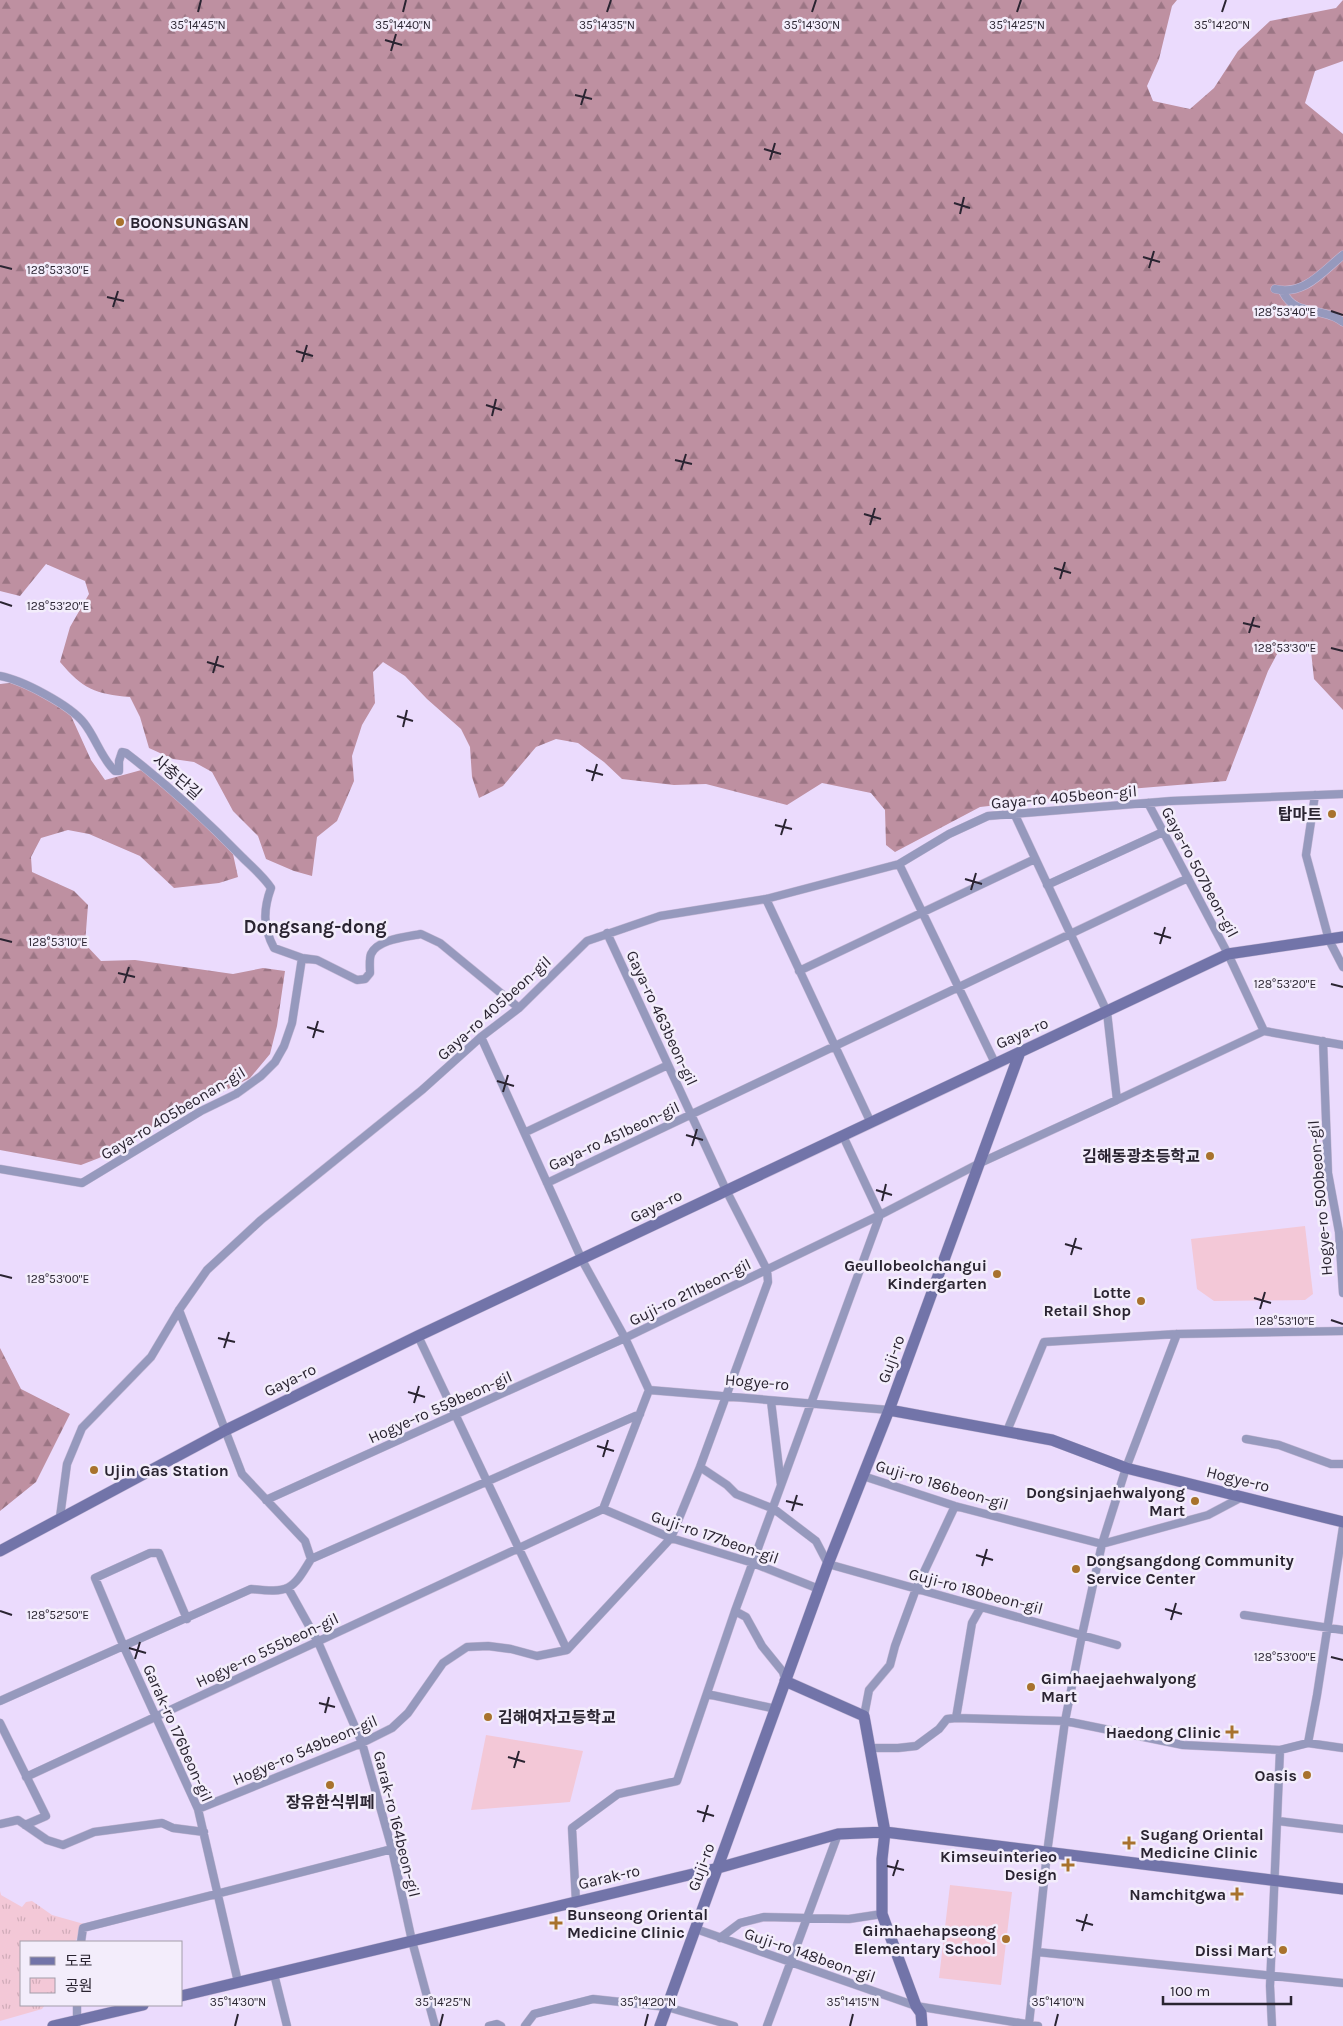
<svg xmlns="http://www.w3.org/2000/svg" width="1343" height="2026" viewBox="0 0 1343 2026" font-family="Karla,'Noto Sans KR',sans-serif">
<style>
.grass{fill:#f3c8d7}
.forest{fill:url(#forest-firs)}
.park{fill:url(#park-tufts)}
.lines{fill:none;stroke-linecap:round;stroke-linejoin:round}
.street-casing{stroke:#c8bad8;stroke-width:9}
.secondary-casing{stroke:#c8bad8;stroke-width:12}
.street{stroke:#9699bd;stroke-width:8}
.secondary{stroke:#7274a9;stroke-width:11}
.ticks{fill:none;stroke:#2a2431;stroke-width:2}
.poi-dot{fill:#a8722d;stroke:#f3edfb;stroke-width:2}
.labels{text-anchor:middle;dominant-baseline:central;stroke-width:5;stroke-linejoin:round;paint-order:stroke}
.poi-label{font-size:16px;font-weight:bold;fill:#2a2431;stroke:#f3edfb;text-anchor:end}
.street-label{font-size:16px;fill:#2a2431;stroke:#f3edfb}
.quarter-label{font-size:19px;font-weight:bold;fill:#2a2431;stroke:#f3edfb}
.ticks-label{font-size:12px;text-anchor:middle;fill:#2a2431;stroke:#f3edfb;stroke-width:5;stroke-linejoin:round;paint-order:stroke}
</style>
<defs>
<pattern id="forest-firs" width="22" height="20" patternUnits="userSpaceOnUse" patternTransform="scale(1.25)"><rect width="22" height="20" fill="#be90a1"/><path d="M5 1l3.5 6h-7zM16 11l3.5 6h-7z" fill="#9b7584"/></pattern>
<pattern id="park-tufts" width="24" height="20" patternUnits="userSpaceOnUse" patternTransform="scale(1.25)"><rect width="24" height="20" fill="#f3c8d7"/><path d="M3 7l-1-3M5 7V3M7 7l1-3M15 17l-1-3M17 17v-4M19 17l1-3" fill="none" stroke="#d0acb9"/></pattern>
</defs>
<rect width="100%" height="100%" fill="#ebdbfd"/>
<path class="grass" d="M1305,1226L1313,1294L1305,1300L1214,1301L1197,1289L1191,1239Z
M486,1735L583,1751L570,1802L471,1810Z
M950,1885L1012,1892L1001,1985L939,1978Z"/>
<path class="forest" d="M0,0H1177L1172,6L1159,59L1147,86L1153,101L1190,109L1214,88L1238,51L1270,21L1336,8L1343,0V61L1315,71L1305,103L1343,134V710L1314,679L1310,642L1283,643L1268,671L1226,781L1105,791L1051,799L980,807L895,852L886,845L885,810L871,793L822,783L787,805L706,784L674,785L622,779L604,762L578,743L556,739L536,747L503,786L479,798L472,777L470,747L461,729L427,699L405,676L383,662L373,672L375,703L362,725L352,756L354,781L337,821L317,837L312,876L294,871L266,859L258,836L233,811L212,772L194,762L173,759L149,748L140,717L130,697C95,694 83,689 60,662L70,627L89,594L85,581L46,564L20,596L0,591Z
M11,683L37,691L67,707L91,760L105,780L145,769L205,823L233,854L238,877L219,883L174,888L140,856L89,834L68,830L41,838L31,857L32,872L74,891L88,905L85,944L101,961L135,960L233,974L263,968L285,971L277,1026L270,1054L250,1078L151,1128L99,1158L81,1165L0,1150V684Z
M0,1348L21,1389L70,1414L36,1482L0,1511Z"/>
<path class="park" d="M0,1891L1,1895L22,1907L26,1902L32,1901L52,1915L84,1924L75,1942H21V2005H45L42,2009L0,2021Z"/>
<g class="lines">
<g class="street-casing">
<path id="street" d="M1275,289C1304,296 1322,272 1343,255
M1283,292C1294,314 1313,308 1332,316C1336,317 1340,320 1343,322
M0,676C22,680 70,705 84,723C96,738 101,758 115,771H119V761L122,752L126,753C168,785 205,819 242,857C252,867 264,877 271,888C263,910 263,927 274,948L302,958
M1315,795L1306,855L1329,940L1343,967
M1148,803L1228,954L1264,1031L1343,1045
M899,864L995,1063
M1047,885L1163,832
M766,899L871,1123
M799,971L1035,859
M481,1037L582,1260L625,1338L649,1390L889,1410
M1323,1041L1328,1173L1339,1232L1343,1293
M1117,1100L1264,1031
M526,1132L668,1065
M0,1169L82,1183L201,1111L236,1094L261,1076L275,1062L284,1046L292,1023L302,958L317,960L357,980L365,979L370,973C370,968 369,959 371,954C378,939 407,937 421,934L440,943L519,1008
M547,1183L1188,878
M418,1336L567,1650
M771,1401L781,1485
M1007,1431L1044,1342L1177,1334L1343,1331
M1246,1439L1279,1445L1331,1464H1343
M700,1467L727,1485L736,1494L774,1509L816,1541L828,1564L1117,1645
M863,1476L955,1506L1102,1544L1208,1515L1242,1497
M266,1500L625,1338L880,1215L980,1163L1117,1100L1107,1012L1014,813
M603,1509L671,1538L753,1563L819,1589
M60,1517L67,1464L82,1428L151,1357L179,1310L207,1270L261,1220L422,1090L481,1037L519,1008L587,941L660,916L766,899L899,864L949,834L988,816L1171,801L1343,794
M311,1559L640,1414
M288,1588L318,1642L362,1743L392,1849L412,1941L435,2026
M735,1611L746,1617L762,1646L783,1672L785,1679
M1244,1615L1343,1630
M187,1619L159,1553H150L95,1578L124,1647L198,1809L238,1982
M707,1694L776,1709
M0,1701L251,1589C289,1593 292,1591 311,1559L305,1541L242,1474L179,1310
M864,1716L869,1690L890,1665L895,1646L916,1589L955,1506
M956,1718L972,1623L981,1607
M0,1723L46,1816L25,1825
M1308,1743L1317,1695L1343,1527
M869,1748H898L916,1746L939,1729L947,1719L956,1718L1065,1721L1183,1745L1280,1750L1308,1743L1343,1748
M26,1777L603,1509L649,1390
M198,1809L362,1743L392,1728L408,1713L443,1663L467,1647L488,1646L511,1649L537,1656L567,1650L671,1538L700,1467L768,1282L767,1270L726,1190L607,933
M1278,1821L1343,1829
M0,1824L18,1820L47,1840L63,1845L94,1832L162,1823L173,1828L204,1832
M576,1902L572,1828L618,1794L677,1781L735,1611L880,1215L843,1136
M696,1929L916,2006L1038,2026
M720,1938L740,1923L764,1917L849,1919L882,1914
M81,1942L83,1928L392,1849
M1037,1952L1343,1983
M274,1974L287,2026
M77,2023V2005
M1029,2024L1047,1853L1065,1721L1082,1635L1102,1544L1126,1468L1177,1334
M489,2026L497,2024L501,2026
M525,2026L534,2014L593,1999L667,2007L734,2026
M767,2026L838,1834
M1272,2026L1270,1986L1280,1750"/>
</g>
<g class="secondary-casing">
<path id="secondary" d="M889,1410L1052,1440L1126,1468L1343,1522
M0,1551L226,1430L418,1336L1228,954L1343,937
M785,1681L864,1716L885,1832L882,1859V1914L916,2006L921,2013L922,2026
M181,1996L718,1868L838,1834L885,1832L1343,1889
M53,2026L143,2005
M660,2026L828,1564L889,1410L1020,1052"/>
</g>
<use href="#street" class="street"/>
<use href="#secondary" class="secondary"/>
</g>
<path class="ticks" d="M198,12L201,0M403,12L406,0M607,12L611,0M812,12L816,0M1017,12L1021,0M1222,12L1226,0M385,40L402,45M391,51L396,34M575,95L592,99M581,105L586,89M764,149L781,154M770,160L775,143M954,203L970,208M960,214L964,197M1143,257L1160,262M0,266L12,269M1149,268L1154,251M107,297L124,301M113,307L118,291M1331,311L1343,315M296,351L313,356M302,362L307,345M486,405L502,410M492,416L496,399M675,460L692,464M681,470L686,454M864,514L881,519M870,525L875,508M1054,568L1071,573M1060,579L1065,562M0,602L12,606M1243,623L1260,627M1249,633L1254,617M1331,648L1343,651M207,662L224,667M213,673L218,656M397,716L413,721M403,727L407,710M586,770L603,775M592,781L597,764M775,825L792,829M781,835L786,819M965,879L982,884M971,890L976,873M1154,933L1171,938M0,939L12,942M1160,944L1165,927M118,973L135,977M124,983L129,967M1331,984L1343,987M307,1027L324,1032M313,1038L318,1021M497,1081L514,1086M503,1092L508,1075M686,1135L703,1140M692,1146L697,1129M876,1190L892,1195M882,1201L886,1184M1065,1244L1082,1249M1071,1255L1076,1238M0,1275L12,1278M1254,1298L1271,1303M1260,1309L1265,1292M1331,1320L1343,1324M218,1338L235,1342M224,1348L229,1332M408,1392L425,1397M414,1403L419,1386M597,1446L614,1451M603,1457L608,1440M786,1501L803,1505M792,1511L797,1495M976,1555L993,1560M982,1566L987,1549M1165,1609L1182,1614M0,1611L12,1615M1171,1620L1176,1603M129,1648L146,1653M1331,1657L1343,1660M135,1659L140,1642M319,1703L335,1707M325,1713L329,1697M508,1757L525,1762M514,1768L519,1751M697,1811L714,1816M703,1822L708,1805M887,1866L904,1870M893,1876L898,1860M1076,1920L1093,1925M1082,1931L1087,1914M235,2026L238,2014M440,2026L443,2014M645,2026L648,2014M850,2026L853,2014M1055,2026L1058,2014"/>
<g class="poi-dot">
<circle cx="120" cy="222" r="5"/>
<circle cx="1332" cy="814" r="5"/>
<circle cx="1210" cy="1156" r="5"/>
<circle cx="997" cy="1274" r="5"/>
<circle cx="1141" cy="1301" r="5"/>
<circle cx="94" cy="1470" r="5"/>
<circle cx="1195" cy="1501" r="5"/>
<circle cx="1076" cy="1569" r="5"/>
<circle cx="1031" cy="1687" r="5"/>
<circle cx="488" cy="1717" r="5"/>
<path d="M1229.5 1724.5h5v5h5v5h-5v5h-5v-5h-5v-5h5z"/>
<circle cx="1307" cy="1775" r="5"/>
<circle cx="330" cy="1785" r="5"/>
<path d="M1126.5 1835.5h5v5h5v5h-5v5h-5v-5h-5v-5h5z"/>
<path d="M1065.5 1857.5h5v5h5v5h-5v5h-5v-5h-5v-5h5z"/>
<path d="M1234.5 1886.5h5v5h5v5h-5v5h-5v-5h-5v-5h5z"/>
<path d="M553.5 1915.5h5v5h5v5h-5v5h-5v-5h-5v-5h5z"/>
<circle cx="1006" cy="1939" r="5"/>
<circle cx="1283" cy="1950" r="5"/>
</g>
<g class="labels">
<g class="poi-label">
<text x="130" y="222" text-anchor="start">BOONSUNGSAN</text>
<text x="1322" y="814">탑마트</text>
<text x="1200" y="1156">김해동광초등학교</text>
<text x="987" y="1265">Geullobeolchangui<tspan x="987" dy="18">Kindergarten</tspan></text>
<text x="1131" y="1292">Lotte<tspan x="1131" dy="18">Retail Shop</tspan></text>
<text x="104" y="1470" text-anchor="start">Ujin Gas Station</text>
<text x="1185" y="1492">Dongsinjaehwalyong<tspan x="1185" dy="18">Mart</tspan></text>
<text x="1086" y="1560" text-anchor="start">Dongsangdong Community<tspan x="1086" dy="18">Service Center</tspan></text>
<text x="1041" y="1678" text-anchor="start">Gimhaejaehwalyong<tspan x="1041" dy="18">Mart</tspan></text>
<text x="498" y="1717" text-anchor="start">김해여자고등학교</text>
<text x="1221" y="1732">Haedong Clinic</text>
<text x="1297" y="1775">Oasis</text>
<text x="330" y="1802" text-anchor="middle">장유한식뷔페</text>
<text x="1140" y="1834" text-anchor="start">Sugang Oriental<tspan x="1140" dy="18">Medicine Clinic</tspan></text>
<text x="1057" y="1856">Kimseuinterieo<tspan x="1057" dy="18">Design</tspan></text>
<text x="1226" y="1894">Namchitgwa</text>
<text x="567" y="1914" text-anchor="start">Bunseong Oriental<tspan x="567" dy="18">Medicine Clinic</tspan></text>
<text x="996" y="1930">Gimhaehapseong<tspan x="996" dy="18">Elementary School</tspan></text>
<text x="1273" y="1950">Dissi Mart</text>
</g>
<g class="street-label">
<text transform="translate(177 777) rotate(41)">사충단길</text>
<text transform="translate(1064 797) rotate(-5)">Gaya-ro 405beon-gil</text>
<text transform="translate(1200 872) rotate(62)">Gaya-ro 507beon-gil</text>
<text transform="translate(494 1008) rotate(-42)">Gaya-ro 405beon-gil</text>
<text transform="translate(662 1018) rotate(65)">Gaya-ro 463beon-gil</text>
<text transform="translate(1022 1033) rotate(-24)">Gaya-ro</text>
<text transform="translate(173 1113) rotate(-31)">Gaya-ro 405beonan-gil</text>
<text transform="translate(614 1136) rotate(-25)">Gaya-ro 451beon-gil</text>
<text transform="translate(1320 1198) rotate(-95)">Hogye-ro 500beon-gil</text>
<text transform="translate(656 1206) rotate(-26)">Gaya-ro</text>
<text transform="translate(690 1292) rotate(-26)">Guji-ro 211beon-gil</text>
<text transform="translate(891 1359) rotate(-70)">Guji-ro</text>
<text transform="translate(290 1380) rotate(-26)">Gaya-ro</text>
<text transform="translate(757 1382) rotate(5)">Hogye-ro</text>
<text transform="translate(440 1407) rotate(-24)">Hogye-ro 559beon-gil</text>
<text transform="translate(1238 1479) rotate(14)">Hogye-ro</text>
<text transform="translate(942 1485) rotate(17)">Guji-ro 186beon-gil</text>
<text transform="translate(715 1537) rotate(19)">Guji-ro 177beon-gil</text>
<text transform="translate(976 1591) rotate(15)">Guji-ro 180beon-gil</text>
<text transform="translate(267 1650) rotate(-25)">Hogye-ro 555beon-gil</text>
<text transform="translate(178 1733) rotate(66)">Garak-ro 176beon-gil</text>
<text transform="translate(305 1750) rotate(-23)">Hogye-ro 549beon-gil</text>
<text transform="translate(397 1824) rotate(76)">Garak-ro 164beon-gil</text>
<text transform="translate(701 1867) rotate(-70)">Guji-ro</text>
<text transform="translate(609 1877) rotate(-13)">Garak-ro</text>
<text transform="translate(810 1955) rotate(19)">Guji-ro 148beon-gil</text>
</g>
<g class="quarter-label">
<text x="315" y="927">Dongsang-dong</text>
</g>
</g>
<g class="ticks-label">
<text x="198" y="29">35°14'45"N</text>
<text x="403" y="29">35°14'40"N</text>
<text x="607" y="29">35°14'35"N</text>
<text x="812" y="29">35°14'30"N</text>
<text x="1017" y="29">35°14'25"N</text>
<text x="1222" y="29">35°14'20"N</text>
<text x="58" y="274">128°53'30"E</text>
<text x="1285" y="316">128°53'40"E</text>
<text x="58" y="610">128°53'20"E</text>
<text x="1285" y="652">128°53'30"E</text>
<text x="58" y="946">128°53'10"E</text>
<text x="1285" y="988">128°53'20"E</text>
<text x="58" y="1283">128°53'00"E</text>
<text x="1285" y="1325">128°53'10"E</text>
<text x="58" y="1619">128°52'50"E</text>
<text x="1285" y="1661">128°53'00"E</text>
<text x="238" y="2006">35°14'30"N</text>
<text x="443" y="2006">35°14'25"N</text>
<text x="648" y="2006">35°14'20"N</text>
<text x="853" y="2006">35°14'15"N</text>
<text x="1058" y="2006">35°14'10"N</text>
</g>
<rect x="20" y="1941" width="162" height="65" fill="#f3edfb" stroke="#a39daa"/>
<rect x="30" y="1957" width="25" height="8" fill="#7274a9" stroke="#a39daa"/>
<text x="65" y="1966" font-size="15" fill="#2a2431">도로</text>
<rect x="30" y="1978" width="25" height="15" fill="url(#park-tufts)" stroke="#a39daa"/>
<text x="65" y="1991" font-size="15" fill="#2a2431">공원</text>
<path d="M1163 1996v8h128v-8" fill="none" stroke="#2a2431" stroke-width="2.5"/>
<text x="1170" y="1996" font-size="15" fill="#2a2431" stroke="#f3edfb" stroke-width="4" paint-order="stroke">100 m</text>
</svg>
